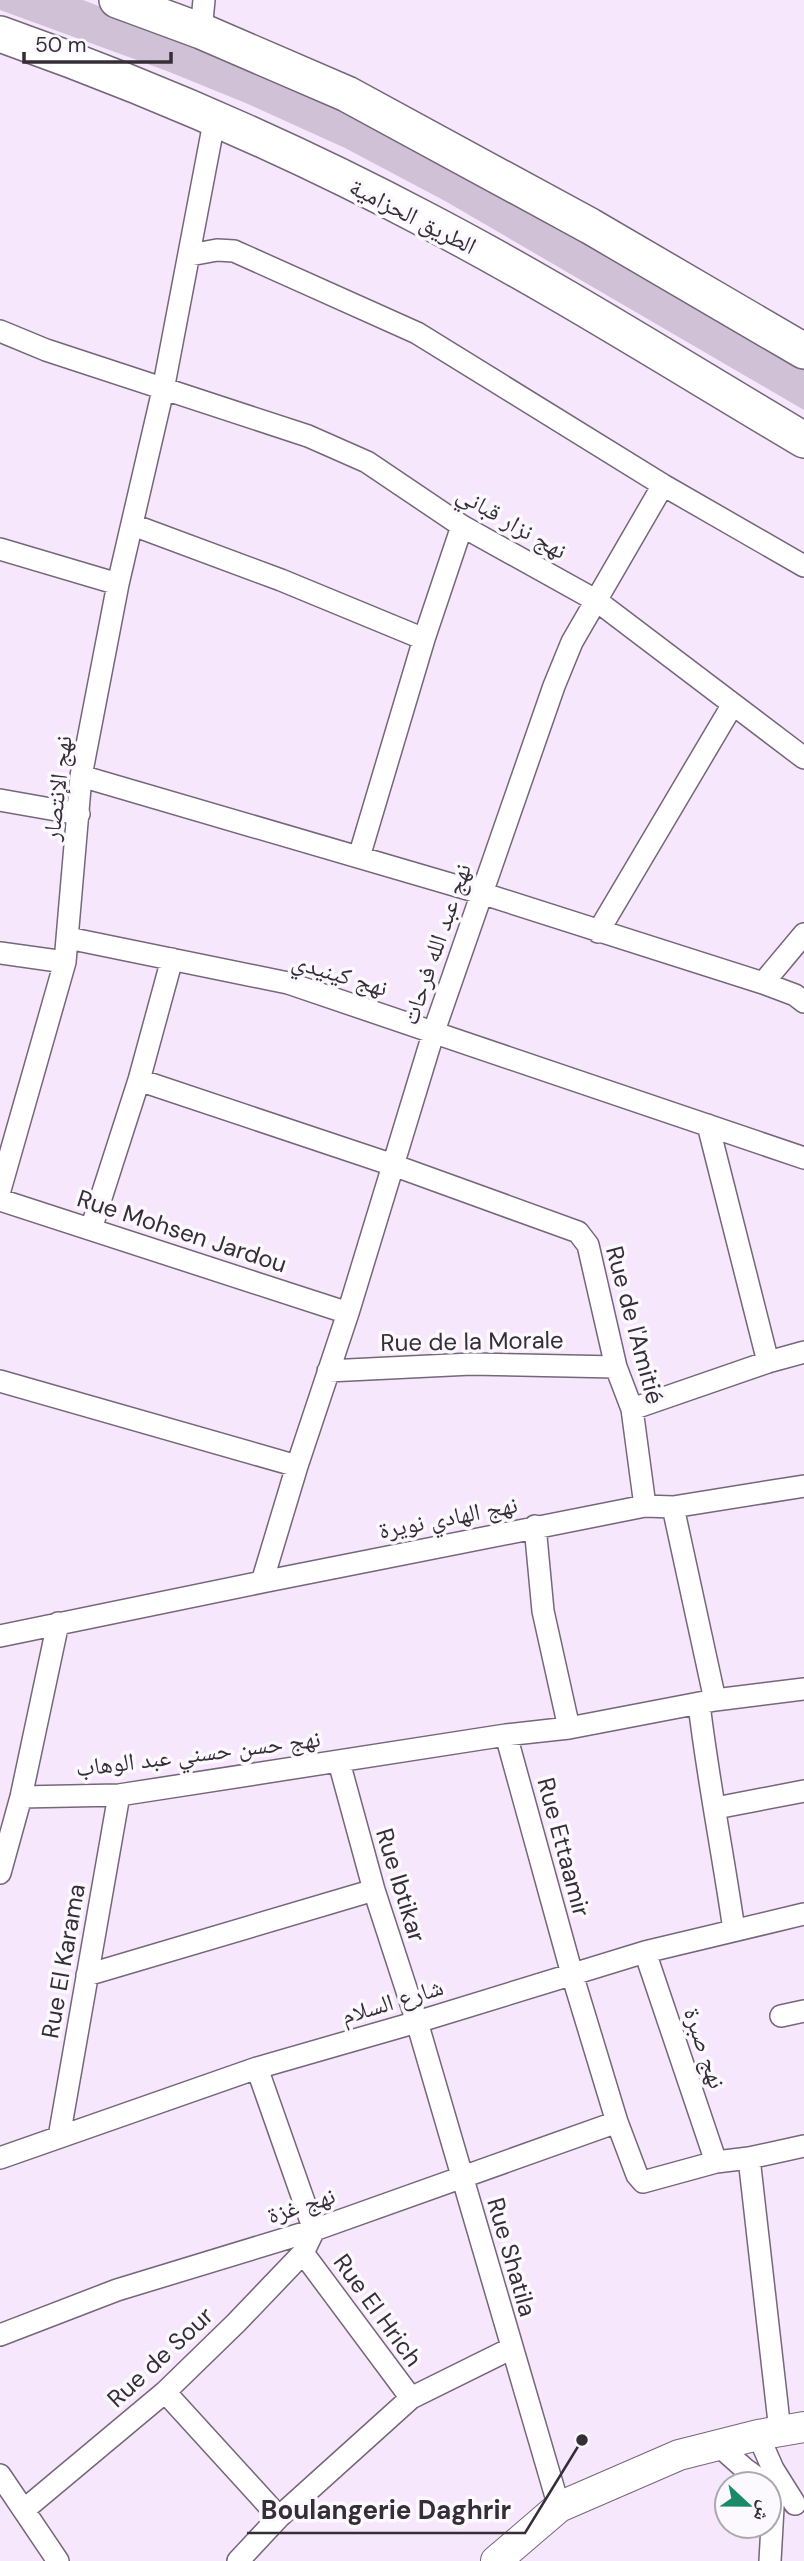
<svg xmlns="http://www.w3.org/2000/svg" width="804" height="2561" viewBox="0 0 804 2561" font-family="'DM Sans','Noto Naskh Arabic',sans-serif">
<style>
.green{fill:#d0c1d6}
.lines{fill:none;stroke-linecap:round;stroke-linejoin:round}
.minor-casing{stroke:#75667a;stroke-width:24}
.secondary-casing{stroke:#75667a;stroke-width:32}
.trunk-casing{stroke:#75667a;stroke-width:38}
.minor{stroke:#fff;stroke-width:21}
.secondary{stroke:#fff;stroke-width:30}
.trunk{stroke:#fff;stroke-width:35}
.labels{text-anchor:middle;dominant-baseline:central;stroke-width:7;stroke-linejoin:round;paint-order:stroke}
.street-label{font-size:24px;fill:#352e37;stroke:#fcf9fe}
.leader{fill:none;stroke:#352e37;stroke-width:2.5}
.callout-dot{fill:#352e37;stroke:#fcf9fe;stroke-width:2.5}
.callout-label{font-size:26px;text-anchor:middle;font-weight:bold;fill:#352e37;stroke:#fcf9fe;stroke-width:7;stroke-linejoin:round;paint-order:stroke}
</style>
<rect width="100%" height="100%" fill="#f7e7fd"/>
<path class="green" d="M0,0H83L268,72L464,169L804,365V410L445,201L345,148L248,104L167,71L0,10Z"/>
<g class="lines">
<g class="minor-casing">
<path id="minor" d="M201,31L204,0
M190,255L217,250L234,251L417,333L663,485L804,566
M0,331L46,350L308,436L367,462L462,526L597,601L804,758
M133,525L281,580L424,639
M0,549L118,584
M81,776L481,893L763,983L795,995L804,1002
M0,800L79,814
M359,857L424,639L462,526
M598,932L733,704
M68,938L288,983L804,1158
M0,953L65,962
M763,983L804,934
M139,1080L393,1165L578,1232L588,1245L616,1367L632,1409L645,1506L673,1507L804,1486
M708,1125L768,1362
M0,1190L65,962L81,776L118,584L163,390L215,117
M0,1200L348,1313
M91,1229L139,1080L172,959
M328,1371L471,1364L616,1367
M0,1381L297,1466
M632,1409L768,1362L804,1352
M673,1507L715,1700
M535,1526L543,1611L569,1728
M262,1582L645,1506
M0,1636L262,1582L297,1466L348,1313L434,1031L554,686L572,642L663,485
M699,1704C708,1780 723,1854 734,1930
M506,1735L572,1974L617,2122L637,2175L643,2182L716,2162L749,2158L804,2146
M339,1762L374,1890L417,2022L559,2507
M21,1797L119,1795L506,1735L569,1728L715,1700L804,1689
M716,1808L804,1791
M0,1873L21,1797L58,1623
M645,1952L716,2162
M87,1975L374,1890
M781,2016L804,2011
M257,2068L314,2230
M59,2137L119,1795
M0,2158L257,2068L417,2022L645,1952L804,1914
M749,2158L780,2431
M303,2253L411,2398
M0,2335L117,2290L314,2230L617,2122
M165,2392L279,2517
M758,2435L773,2469L795,2504
M717,2444L745,2469L766,2484
M0,2475L58,2561
M25,2509L165,2392L236,2323L303,2253L314,2230
M238,2561L279,2517L411,2398L512,2348
M770,2561L774,2490"/>
</g>
<g class="secondary-casing">
<path id="secondary" d="M496,2561L559,2507L679,2455L758,2435L804,2427"/>
</g>
<g class="trunk-casing">
<path id="trunk" d="M117,0L201,31L347,94L590,226L804,351
M0,34C147,86 290,148 428,221C556,288 679,366 804,440"/>
</g>
<use href="#minor" class="minor"/>
<use href="#secondary" class="secondary"/>
<use href="#trunk" class="trunk"/>
</g>
<g class="labels">
<g class="street-label">
<text transform="translate(413 216) rotate(27)">الطريق الحزامية</text>
<text transform="translate(512 522) rotate(30)">نهج نزار قباني</text>
<text transform="translate(57 788) rotate(-83)">نهج الإنتصار</text>
<text transform="translate(436 944) rotate(-71)">نهج عبد الله فرحات</text>
<text transform="translate(340 974) rotate(17)">نهج كينيدي</text>
<text transform="translate(182 1231) rotate(18)">Rue Mohsen Jardou</text>
<text transform="translate(635 1325) rotate(75)">Rue de l'Amitié</text>
<text transform="translate(472 1341) rotate(-1)">Rue de la Morale</text>
<text transform="translate(448 1517) rotate(-11)">نهج الهادي نويرة</text>
<text transform="translate(198 1753) rotate(-7)">نهج حسن حسني عبد الوهاب</text>
<text transform="translate(564 1847) rotate(75)">Rue Ettaamir</text>
<text transform="translate(401 1885) rotate(73)">Rue Ibtikar</text>
<text transform="translate(63 1961) rotate(-80)">Rue El Karama</text>
<text transform="translate(392 2001) rotate(-17)">شارع السلام</text>
<text transform="translate(705 2048) rotate(71)">نهج صبرة</text>
<text transform="translate(301 2205) rotate(-18)">نهج غزة</text>
<text transform="translate(512 2257) rotate(74)">Rue Shatila</text>
<text transform="translate(378 2310) rotate(54)">Rue El Hrich</text>
<text transform="translate(160 2357) rotate(-43)">Rue de Sour</text>
</g>
</g>
<path class="leader" d="M582 2440L525 2533H247"/>
<circle class="callout-dot" cx="582" cy="2440" r="7"/>
<g class="callout-label">
<text x="386" y="2519">Boulangerie Daghrir</text>
</g>
<g transform="translate(748 2505) rotate(112)"><circle r="33" fill="#fcf9fe" stroke="#aca8ae" stroke-width="2"/>
<path d="M0-5L12 26L0 18L-12 26Z" fill="#198968"/>
<text y="-10" font-size="19" font-weight="bold" text-anchor="middle" fill="#352e37">ش</text>
</g>
<path d="M24 52v10h147v-10" fill="none" stroke="#352e37" stroke-width="3.5"/>
<text x="35" y="52" font-size="21" fill="#352e37" stroke="#fcf9fe" stroke-width="5" paint-order="stroke">50 m</text>
</svg>
